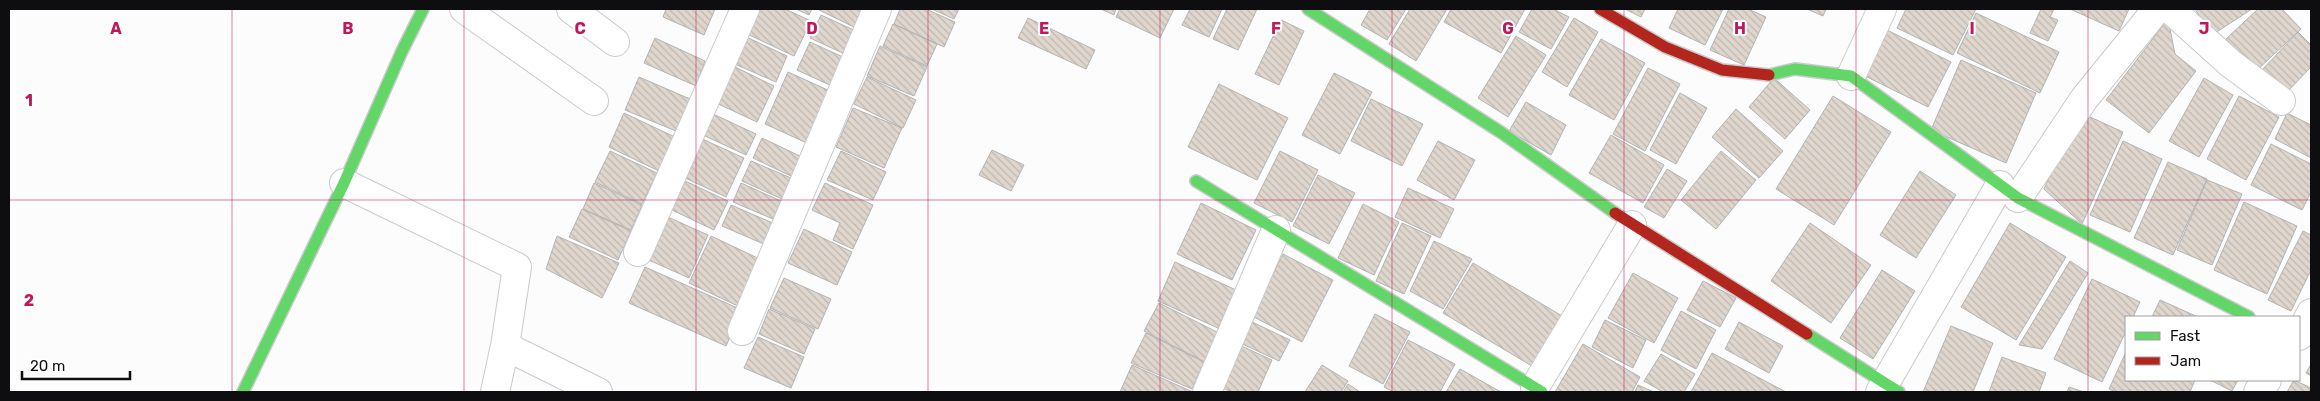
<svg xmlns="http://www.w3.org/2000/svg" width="2320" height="401" viewBox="0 0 2320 401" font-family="Rubik,sans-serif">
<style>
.building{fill:url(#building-back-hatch);stroke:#b3b3b3}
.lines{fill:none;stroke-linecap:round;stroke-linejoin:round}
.street-casing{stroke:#cacacc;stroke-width:30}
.fast-casing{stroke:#cacacc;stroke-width:14}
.jam-casing{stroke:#cacacc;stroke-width:14}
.street{stroke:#fff;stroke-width:28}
.fast{stroke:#63d668;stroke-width:11}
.jam{stroke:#b3261e;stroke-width:11}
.grid{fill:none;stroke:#c2185b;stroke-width:1;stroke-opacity:0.55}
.grid-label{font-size:16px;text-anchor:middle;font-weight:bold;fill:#c2185b;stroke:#fff;stroke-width:4;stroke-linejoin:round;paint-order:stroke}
</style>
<defs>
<pattern id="building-back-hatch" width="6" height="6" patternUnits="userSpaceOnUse" patternTransform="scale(1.25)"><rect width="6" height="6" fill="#dfd7ce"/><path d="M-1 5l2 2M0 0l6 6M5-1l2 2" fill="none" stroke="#beb7b0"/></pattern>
</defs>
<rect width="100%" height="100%" fill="#fcfcfd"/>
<path class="building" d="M666,9H715L704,35L663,17Z
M754,9H785L811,21L794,56L743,32Z
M796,9H812L809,15Z
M820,9H870L860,30L819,10Z
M900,9H926L955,22L944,47L894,24Z
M932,9H959L954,19Z
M1101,9H1116L1114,15Z
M1120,9H1174L1160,38L1116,17Z
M1190,9H1222L1209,37L1182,25Z
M1227,9H1257L1238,50L1213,39Z
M1370,9H1406L1387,40L1361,25Z
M1410,9H1447L1416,61L1389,44Z
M1451,9H1525L1501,53L1444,22Z
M1532,9H1553L1569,17L1551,49L1519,32Z
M1625,9H1645L1641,17Z
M1678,9H1723L1705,45L1669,28Z
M1729,9H1748L1766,17L1744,65L1710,50Z
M1807,9H1826L1823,16Z
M1906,9H1976L1953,55L1897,28Z
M2041,9H2054L2050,17L2058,20L2048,41L2030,33Z
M2070,9H2129L2119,31Z
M2195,9H2252L2212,35Z
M2258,9H2282L2301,29L2256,71L2226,39Z
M1976,13L2059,52L2040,93L1957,53Z
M821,15L858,32L847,55L810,38Z
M1028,18L1095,50L1086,69L1018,38Z
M1574,18L1598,32L1567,87L1542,72Z
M2168,19L2175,54L2196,71L2149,133L2106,100Z
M1281,20L1304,31L1279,85L1255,74Z
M893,24L937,44L927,66L883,46Z
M1887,30L1951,62L1928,107L1865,76Z
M2298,32L2311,45V67L2285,94L2261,71Z
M742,35L787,56L776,82L730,62Z
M1516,36L1546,55L1508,117L1478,98Z
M655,38L705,61L696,86L644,63Z
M1601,39L1645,63L1614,120L1569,95Z
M810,42L845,58L832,86L797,70Z
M880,46L927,67L914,96L867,76Z
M1961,60L2036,93L2006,163L1931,130Z
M729,64L774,86L757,122L712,101Z
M1648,68L1680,84L1645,151L1613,134Z
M788,72L830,91L807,143L765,124Z
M1334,73L1372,92L1340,154L1302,135Z
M639,77L690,99L676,131L625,110Z
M867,77L916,100L903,128L854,104Z
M1774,78L1810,110L1785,139L1749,107Z
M2204,78L2233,95L2199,157L2169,141Z
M1219,84L1288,118L1257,180L1188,147Z
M1680,93L1707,108L1676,164L1650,150Z
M1833,96L1891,132L1834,225L1776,189Z
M2239,96L2279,117L2246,180L2207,159Z
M1371,99L1423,124L1402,166L1351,141Z
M1526,102L1566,125L1551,155L1509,131Z
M853,108L902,128L884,168L836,147Z
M1736,109L1783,151L1759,178L1712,137Z
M2079,112L2123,132L2082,224L2044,189Z
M624,113L677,138L661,172L609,147Z
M2287,113L2311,125V158L2275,139Z
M713,114L756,134L746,155L703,135Z
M1611,135L1664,165L1643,203L1589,173Z
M700,138L744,158L726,197L683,177Z
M762,138L804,158L795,178L753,158Z
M1438,141L1475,160L1454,200L1417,180Z
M2123,141L2162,159L2130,232L2090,215Z
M2271,144L2311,164V192L2302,210L2251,185Z
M992,150L1024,165L1011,191L979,175Z
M610,151L657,173L642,204L595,182Z
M841,151L886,172L873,200L827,180Z
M1280,151L1318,170L1292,222L1254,203Z
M1721,151L1756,180L1716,229L1681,200Z
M751,161L791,178L782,199L742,181Z
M2168,162L2207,179L2173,255L2134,238Z
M1667,169L1687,181L1664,218L1644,207Z
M1920,171L1956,195L1916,258L1880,235Z
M1318,175L1355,193L1329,244L1293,226Z
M683,180L728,201L714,230L670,209Z
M2207,180L2242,194L2212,265L2177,250Z
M594,183L642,205L631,230L583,209Z
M741,183L781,201L773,219L733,202Z
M825,183L873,205L853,249L833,240L840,223L812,210Z
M1408,188L1454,209L1440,238L1395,217Z
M2244,202L2297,226L2267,294L2214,270Z
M1201,203L1256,230L1232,280L1177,254Z
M1363,204L1399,222L1374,275L1338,258Z
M731,205L775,224L766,245L722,226Z
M582,209L631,231L618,260L569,237Z
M661,214L708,235L689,278L642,257Z
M1402,223L1431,236L1404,294L1376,281Z
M1810,223L1871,265L1831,323L1771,281Z
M2010,223L2066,257L2016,340L1961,307Z
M804,229L852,252L837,285L788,263Z
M2303,231L2311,235V270L2291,311L2268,300Z
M557,236L619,263L602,298L546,269Z
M711,236L764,261L742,308L689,283Z
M1434,241L1472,259L1443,309L1410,291Z
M1283,254L1333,280L1302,342L1252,316Z
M2070,261L2088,273L2042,349L2019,345Z
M1175,262L1236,290L1218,328L1158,301Z
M1473,263L1562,316L1532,366L1443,313Z
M645,267L742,310L726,346L629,303Z
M1882,270L1915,291L1873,359L1840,338Z
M1633,273L1678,298L1654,343L1608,318Z
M784,278L831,299L818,329L770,308Z
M2092,279L2140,302L2133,317H2126V331L2102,382L2054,359Z
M1703,281L1736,298L1720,327L1687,310Z
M2160,300L2198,317H2152Z
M1159,303L1219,333L1205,362L1144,331Z
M769,309L815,329L804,354L759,334Z
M1681,311L1716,330L1696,369L1661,350Z
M1375,314L1410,332L1383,384L1349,366Z
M1248,320L1290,340L1279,361L1238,342Z
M1605,320L1646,340L1633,368L1592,347Z
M1739,322L1783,346L1769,373L1725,349Z
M1951,326L1993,343L1973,392H1923Z
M1146,333L1204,362L1192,389L1131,363Z
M758,337L804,357L791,388L744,368Z
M1408,340L1455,364L1440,392H1394L1384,387Z
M1237,344L1272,360L1258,392H1232L1218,386Z
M1583,344L1640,377L1632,392H1555Z
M2126,352V380H2195L2190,392H2116L2109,389Z
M1712,353L1786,392H1691Z
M1661,354L1695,374L1684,392H1663L1644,381Z
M2002,357L2046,373L2039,392H1989Z
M2311,364V376L2306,373Z
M1132,365L1193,392H1120Z
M1322,365L1348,381L1341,392H1305Z
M1460,369L1501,392H1446Z
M2210,380H2238L2232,391Z
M2294,380L2311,388V392H2287Z
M1348,384L1360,392H1343Z
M1638,385L1654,392H1635Z
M2069,387L2084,392H2067Z"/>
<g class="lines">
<g class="street-casing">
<path id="street" d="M464,9L594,101
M571,9L615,42
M2170,9L2231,64L2281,101
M1851,76L1882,9
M344,183L517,267L505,346L495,392
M2018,198L2084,99L2157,9
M638,252L745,9
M742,331L877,9
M2299,336L2311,313
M505,346L598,392
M1535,387L1632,225
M1207,392L1276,230
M1880,392L2000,185
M2258,392L2267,380"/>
</g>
<g class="fast-casing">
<path id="fast" d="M1308,9L1502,133L1615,213
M1769,75L1795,69L1851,76L2018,198L2249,317
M1196,181L1542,392
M1807,334L1899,392
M243,392L344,183L402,51L423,9"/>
</g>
<g class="jam-casing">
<path id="jam" d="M1600,9L1665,47L1722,70L1769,75
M1615,213L1807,334"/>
</g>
<use href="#street" class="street"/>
<use href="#fast" class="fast"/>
<use href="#jam" class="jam"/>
</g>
<path class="grid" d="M232,9V392M464,9V392M696,9V392M928,9V392M1160,9V392M1392,9V392M1624,9V392M1856,9V392M2088,9V392M9,200H2311"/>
<g class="grid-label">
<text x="116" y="34">A</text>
<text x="348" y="34">B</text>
<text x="580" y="34">C</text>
<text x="812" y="34">D</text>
<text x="1044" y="34">E</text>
<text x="1276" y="34">F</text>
<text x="1508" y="34">G</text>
<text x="1740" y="34">H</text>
<text x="1972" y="34">I</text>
<text x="2204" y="34">J</text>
<text x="29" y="106">1</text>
<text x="29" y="306">2</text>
</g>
<rect width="2320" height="401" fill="none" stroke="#0e0e10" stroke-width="20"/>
<rect x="2125" y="316" width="175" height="65" fill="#ffffff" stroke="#9f9f9f"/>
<rect x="2135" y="332" width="25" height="8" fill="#63d668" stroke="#9f9f9f"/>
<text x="2170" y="341" font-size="15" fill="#0e0e10">Fast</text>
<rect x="2135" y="357" width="25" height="8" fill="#b3261e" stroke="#9f9f9f"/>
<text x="2170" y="366" font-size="15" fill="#0e0e10">Jam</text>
<path d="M22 371v8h108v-8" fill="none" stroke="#0e0e10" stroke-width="2.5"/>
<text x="30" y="371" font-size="15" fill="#0e0e10" stroke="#ffffff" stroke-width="4" paint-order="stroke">20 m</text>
</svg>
